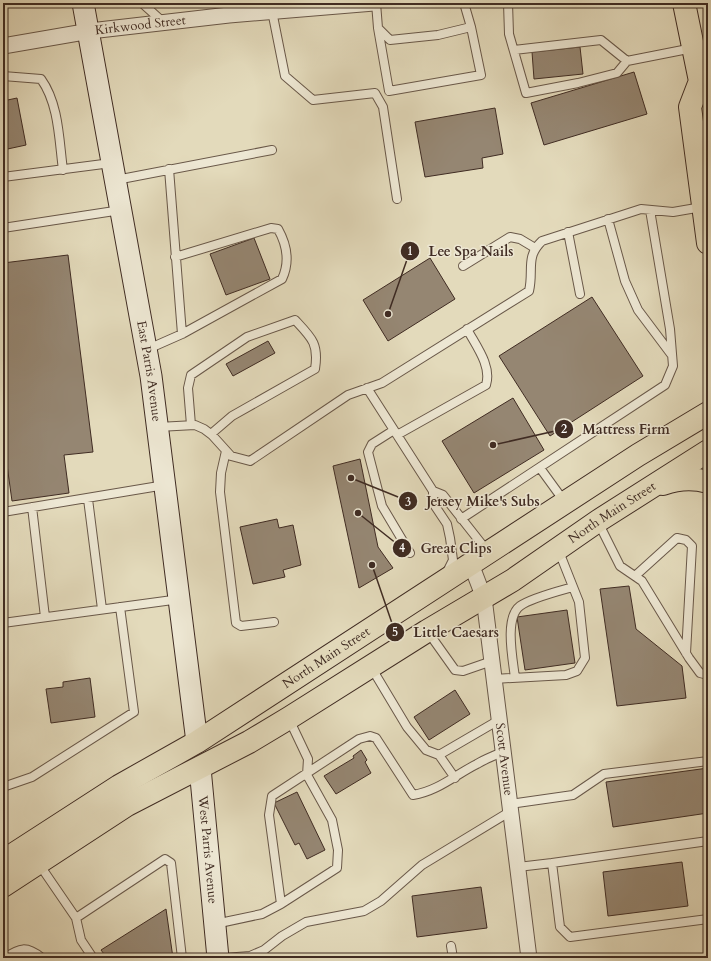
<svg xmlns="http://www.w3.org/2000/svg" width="711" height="961" viewBox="0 0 711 961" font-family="Cardo,serif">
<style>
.building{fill:#958672;stroke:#402c23}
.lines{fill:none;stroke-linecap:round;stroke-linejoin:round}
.lane-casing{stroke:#695849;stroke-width:10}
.street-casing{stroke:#695849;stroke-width:17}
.secondary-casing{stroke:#402c23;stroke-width:23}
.primary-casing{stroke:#402c23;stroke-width:24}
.lane{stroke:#ede7d3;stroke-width:8}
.street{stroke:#ede7d3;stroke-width:15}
.secondary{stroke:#ede7d3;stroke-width:21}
.primary{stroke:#e3dabb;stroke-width:22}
.labels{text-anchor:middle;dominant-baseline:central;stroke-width:3;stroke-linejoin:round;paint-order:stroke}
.street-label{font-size:13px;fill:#402c23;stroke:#ede7d3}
.leader{fill:none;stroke:#402c23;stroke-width:1.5}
.callout-dot{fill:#402c23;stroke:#ede7d3;stroke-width:1.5}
.mark-label{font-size:12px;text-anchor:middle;font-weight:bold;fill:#fff}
.callout-label{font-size:14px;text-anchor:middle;font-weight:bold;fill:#402c23;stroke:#ede7d3;stroke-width:3;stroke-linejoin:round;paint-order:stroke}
</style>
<rect width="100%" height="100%" fill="#e3dabb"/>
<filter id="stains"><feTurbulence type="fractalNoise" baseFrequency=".005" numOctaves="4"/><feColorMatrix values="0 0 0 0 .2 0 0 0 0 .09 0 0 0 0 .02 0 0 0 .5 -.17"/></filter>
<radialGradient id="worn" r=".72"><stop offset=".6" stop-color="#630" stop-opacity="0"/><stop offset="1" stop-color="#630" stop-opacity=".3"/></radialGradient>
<path class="building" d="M580,47L583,74L534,79L532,52Z
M634,72L647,114L544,145L531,103Z
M17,98L26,145L3,150V101Z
M495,108L503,154L482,158L483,168L425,177L415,122Z
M254,238L270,279L226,295L210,254Z
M68,255L93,452L64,455L69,493L12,501L7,465H3V263Z
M430,258L455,299L388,341L363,300Z
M592,297L643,376L550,436L499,356Z
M268,341L275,353L233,376L226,364Z
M513,398L544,450L474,493L442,441Z
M360,459L378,547L393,568L359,588L333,466Z
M277,519L279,528L293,525L301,565L283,570L285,577L253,584L240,527Z
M629,586L636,629L682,666L686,698L617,706L600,589Z
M567,610L575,663L525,670L517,617Z
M90,678L95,717L51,723L46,689L63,687V682Z
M455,690L470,714L429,740L414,717Z
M361,750L367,760L365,762L371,773L336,794L324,776L354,758L353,756Z
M708,768V813L613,827L606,782Z
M297,792L325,850L307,859L299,843L295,845L274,803Z
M682,862L688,906L608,916L603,872Z
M481,887L487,928L417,937L412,896Z
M166,909L173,958H107L101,950Z"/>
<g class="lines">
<g class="lane-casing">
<path id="lane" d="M142,3L163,22
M376,3L378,28L390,40L438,35L471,27L464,3
M508,3L509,34L526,93L578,83L617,73L627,61L693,48
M272,11L285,76L313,100L375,93L383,107L397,199
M378,28L389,91L481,75L471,27
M514,50L601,40L627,61
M3,76L41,79C59,104 59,140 63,170
M169,169L182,334
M3,177L111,163
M116,180L272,150
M608,219L625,281L638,310L671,354
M3,228L121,210
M568,232L580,294
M463,266L510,237L520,239L535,248
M148,349L182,334L282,279C290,262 287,245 278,229L271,228L175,257
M367,388L433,491V503L447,524L450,538L453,560L447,572
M191,425L188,388L191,375L247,337L295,320C312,338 319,344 315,369L232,416L211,434
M158,427L195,425L204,429L212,435L231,456L250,461L348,395L382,383L529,291C534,270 525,257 542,241L641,209L673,212L702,207
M394,430L372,444L368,452L382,506L410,553
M397,435L486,385C492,366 476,346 467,329
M226,451L221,473L220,492L236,623L241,626L274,622
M540,468L564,501
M433,491L443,495L488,552
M88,499L102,609
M32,507L45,617
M3,512L165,485
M461,519L665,385L673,366L670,329L650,210
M598,522L620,566L642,581L689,658L700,673L708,675
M635,576L677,538L686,540L692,546L686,653
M3,623L180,599
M428,632L455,670L463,671L492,661
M371,667L407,727L426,750L439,755L455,778
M515,678C513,660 504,618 520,606C531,598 559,591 573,587
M494,679L566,675L577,671L585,658L579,602L558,549
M289,719L308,759L307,775L332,820L338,850L337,868L281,904L269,815L272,796L359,739L370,736L376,738L413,795C438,791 455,775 477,764C485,759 494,756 502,752
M439,755L499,720
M3,787L32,777L134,712L120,607
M510,804L573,795L604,774L708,761
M552,863L708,841
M39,864L76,918L81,940L93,958
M518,867L552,863L560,927L570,937L708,919
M76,918L165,859L171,863L182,958
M215,924L262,914L281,904
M451,946L453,958
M4,958C20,948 26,945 42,958
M224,958L250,956L264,950L282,936L306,922L364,911L381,901L422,865L511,811"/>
</g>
<g class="street-casing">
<g id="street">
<path id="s1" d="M3,46L90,31L229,15L374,3"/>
<path id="s2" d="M471,564L484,598L529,958"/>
</g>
</g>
<g class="secondary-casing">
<g id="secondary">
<path id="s3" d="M83,3L151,376L197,742"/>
<path id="s4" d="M200,768L218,958"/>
</g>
</g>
<g class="primary-casing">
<g id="primary">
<path d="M684,3L700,81L690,107L708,243"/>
<path d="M663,484C677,479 694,478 708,482"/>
<path id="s5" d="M3,861L119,786L197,742L638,455L708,413"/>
<path id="s6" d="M3,886L127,805L249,742L289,718L427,631L513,580L598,521L708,451"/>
</g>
</g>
<use href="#lane" class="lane"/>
<use href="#street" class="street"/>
<use href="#secondary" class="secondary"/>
<use href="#primary" class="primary"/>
</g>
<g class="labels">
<g class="street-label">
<text stroke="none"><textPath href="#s1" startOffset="139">Kirkwood Street</textPath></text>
<text stroke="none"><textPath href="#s3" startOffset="374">East Parris Avenue</textPath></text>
<text stroke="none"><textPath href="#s6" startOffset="715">North Main Street</textPath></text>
<text stroke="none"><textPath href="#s5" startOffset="382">North Main Street</textPath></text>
<text stroke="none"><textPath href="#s2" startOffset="199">Scott Avenue</textPath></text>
<text stroke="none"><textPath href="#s4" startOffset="82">West Parris Avenue</textPath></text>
</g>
</g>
<path class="leader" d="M388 314L410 251M493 445L564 429M351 478L408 501M358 513L402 548M372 565L395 632"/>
<g class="callout-dot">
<circle cx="388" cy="314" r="4"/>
<circle cx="493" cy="445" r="4"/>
<circle cx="351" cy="478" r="4"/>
<circle cx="358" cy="513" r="4"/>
<circle cx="372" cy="565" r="4"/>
<circle cx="410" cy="251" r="10"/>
<circle cx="564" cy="429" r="10"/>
<circle cx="408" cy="501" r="10"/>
<circle cx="402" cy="548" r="10"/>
<circle cx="395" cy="632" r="10"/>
</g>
<g class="mark-label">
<text x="410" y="255">1</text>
<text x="564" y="433">2</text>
<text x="408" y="506">3</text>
<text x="402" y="552">4</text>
<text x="395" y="636">5</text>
</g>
<g class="callout-label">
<text x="471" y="256">Lee Spa Nails</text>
<text x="626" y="434">Mattress Firm</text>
<text x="483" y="506">Jersey Mike's Subs</text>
<text x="456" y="553">Great Clips</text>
<text x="456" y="637">Little Caesars</text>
</g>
<rect width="711" height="961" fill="none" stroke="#e3dabb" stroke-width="16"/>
<rect x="4" y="4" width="703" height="953" fill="none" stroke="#402c23" stroke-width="2"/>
<rect x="8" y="8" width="695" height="945" fill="none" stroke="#402c23"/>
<rect width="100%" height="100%" filter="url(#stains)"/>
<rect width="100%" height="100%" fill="url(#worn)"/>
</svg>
